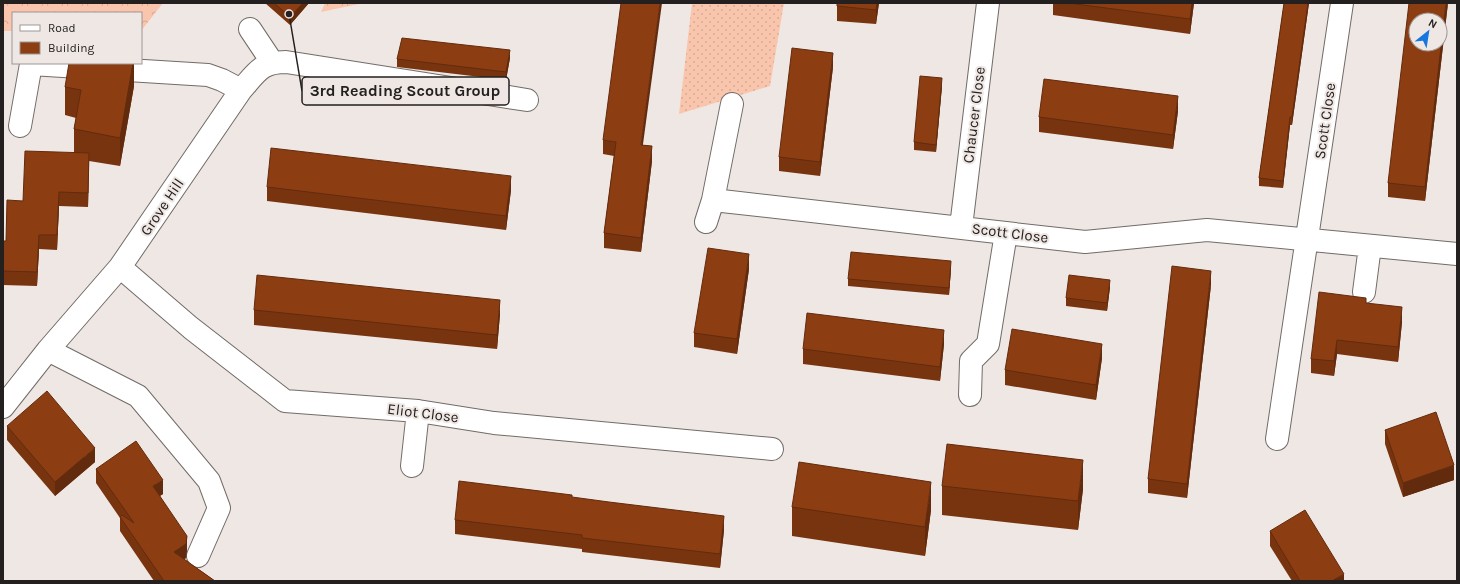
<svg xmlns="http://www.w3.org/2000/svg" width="1460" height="584" viewBox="0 0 1460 584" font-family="Karla,sans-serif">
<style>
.grass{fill:url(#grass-dots)}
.forest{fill:url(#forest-crowns)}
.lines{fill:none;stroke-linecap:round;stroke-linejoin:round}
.minor-casing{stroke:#726b68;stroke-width:24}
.minor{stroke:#fff;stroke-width:22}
.wall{fill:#78340f}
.shaded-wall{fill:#622b0d}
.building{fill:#8c3d12;stroke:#622b0d;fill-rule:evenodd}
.labels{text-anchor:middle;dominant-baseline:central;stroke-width:4;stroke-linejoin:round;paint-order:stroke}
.street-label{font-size:15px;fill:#23201f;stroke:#efe7e4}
.leader{fill:none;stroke:#23201f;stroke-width:1.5}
.callout-dot{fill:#23201f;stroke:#efe7e4;stroke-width:1.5}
.callout{fill:#efe7e4;stroke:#23201f;stroke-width:1.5}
.callout-label{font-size:16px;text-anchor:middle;font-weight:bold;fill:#23201f}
</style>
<defs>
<pattern id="grass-dots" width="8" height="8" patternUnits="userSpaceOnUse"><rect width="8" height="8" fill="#fac5ad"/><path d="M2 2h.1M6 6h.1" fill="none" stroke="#d6a994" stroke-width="1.8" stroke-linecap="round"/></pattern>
<pattern id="forest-crowns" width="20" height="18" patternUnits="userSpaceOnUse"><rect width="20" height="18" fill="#fac5ad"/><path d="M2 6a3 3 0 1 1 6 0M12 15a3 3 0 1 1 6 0" fill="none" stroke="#d6a994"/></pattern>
</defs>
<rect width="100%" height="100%" fill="#efe7e4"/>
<path class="grass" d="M692,3H784L770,86L679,114Z"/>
<path class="forest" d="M3,3H163L141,31V13H13V31H3Z
M325,3H364L321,12Z"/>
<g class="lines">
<g class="minor-casing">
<path id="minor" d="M250,29L272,62
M20,126L31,64L208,75L222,80L241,90
M713,200L1085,242L1207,230L1457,254
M706,222L713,200L732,104
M961,227L988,3
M120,267L191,328L285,401L418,411L494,423L772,449
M1364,292L1370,246
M48,350L138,396L209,481L219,508L198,556
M970,395L971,361L988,344L1006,233
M3,407L48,350L120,267L241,90C257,72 261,62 286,62L527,100
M1277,439L1342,3
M412,466L418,411"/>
</g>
<use href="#minor" class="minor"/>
</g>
<path class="wall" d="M265,3H309L290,25Z
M879,3L876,24L837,21V6Z
M1053,3H1194L1190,34L1053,15Z
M1284,3H1309L1292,125H1290L1283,188L1259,186V178Z
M1448,3L1425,201L1388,197V183Z
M510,58L506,80L397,67V59Z
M134,63V86L120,166L89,161L88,207L59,206L57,250L39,249L37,286L3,285V241H6L23,201L74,153V129L76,118L65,115V87Z
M833,67L820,176L779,171V157Z
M942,86L936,152L914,150V142Z
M1178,111L1173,149L1039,132V117Z
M603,140L643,145L652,161L641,252L604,248V233L614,156L603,154Z
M267,187L511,190L506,230L267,201Z
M951,268L949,295L848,286V279Z
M749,269L737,354L694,347V333Z
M1211,285L1187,498L1148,493V479Z
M1110,287L1107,311L1066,306V298Z
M1366,303L1402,322L1398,362L1337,354L1334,376L1311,373V359Z
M254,310L500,314L497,349L254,325Z
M944,344L940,381L803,364V349Z
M1102,358L1096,400L1005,385V370Z
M7,426L95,462L55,496L7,440Z
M1385,430L1454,480L1403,497L1385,444Z
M96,469L163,494L160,496L187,550L186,558L184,559L215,581H154L120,531V518L96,483Z
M942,486L1083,489L1078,530L942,515Z
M572,498L724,530L720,568L582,552V549L455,534V520Z
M792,507L931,510L925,556L792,536Z
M1270,531L1344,581H1292L1270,546Z"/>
<path class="shaded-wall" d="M303,3H309L290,25V17Z
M660,3H662L641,159V145Z
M877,3H879L876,24V10Z
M1192,3H1194L1190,34V19Z
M1308,3H1309L1292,125V117Z
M1446,3H1448L1425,201V187Z
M510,50V58L506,80V72Z
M833,53V67L820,176V162Z
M133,63H134V86L120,166V138Z
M942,78V86L936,152V145Z
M1178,96V111L1173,149V135Z
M1290,117V125L1283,188V181Z
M652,146V161L641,252V238Z
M89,153V168L88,207V193Z
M511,176V190L506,230V216Z
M59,192V206L57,250V235Z
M39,235V249L37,286V272Z
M749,254V269L737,354V339Z
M951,261V268L949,295V288Z
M1211,271V285L1187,498V484Z
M1110,280V287L1107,311V303Z
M500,300V314L497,349V335Z
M1402,307V322L1398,362V347Z
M944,330V344L940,381V367Z
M1337,340V354L1334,376V361Z
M1102,344V358L1096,400V385Z
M95,448V462L55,496V482Z
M1083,460V489L1078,530V501Z
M1454,465V480L1403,497V483Z
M163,480V494L153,500V486Z
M931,482V510L925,556V527Z
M724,516V530L720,568V554Z
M187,536V550L186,558L174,566V552Z
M1344,574V581H1332Z"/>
<path class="building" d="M274,3H303L290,17Z
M621,3H660L641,145L652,146L641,238L604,233L616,142L603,140Z
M837,3H877L876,10L837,6Z
M1068,3H1192L1190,19Z
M1284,3H1308L1292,117H1290L1283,181L1259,178Z
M1409,3H1446L1425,187L1388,183ZM1416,20H1440V44H1416Z
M402,38L510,50L506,72L397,59Z
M792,48L833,53L820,162L779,157Z
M69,63H133L120,138L74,129L81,90L65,87Z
M920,76L942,78L936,145L914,142Z
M1044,79L1178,96L1173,135L1039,117Z
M271,148L511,176L506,216L267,187Z
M25,151L89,153L88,193L59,192L57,235H39L37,272L3,271V241H6L7,200L23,201Z
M708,248L749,254L737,339L694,333Z
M851,252L951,261L949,288L848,279Z
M1172,266L1211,271L1187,484L1148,479Z
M257,275L500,300L497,335L254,310Z
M1069,275L1110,280L1107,303L1066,298Z
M1319,292L1366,298V303L1402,307L1398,347L1337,340L1334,361L1311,359Z
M807,313L944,330L940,367L803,349Z
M1012,329L1102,344L1096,385L1005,370Z
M47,391L95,448L55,482L7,426Z
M1436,412L1454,465L1403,483L1385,430Z
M136,441L163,480L153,486L187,536L186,544L174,552L215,581H164L120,517L122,515L134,523L96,469Z
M947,444L1083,460L1078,501L942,486Z
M799,462L931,482L925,527L792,507Z
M459,481L572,495V497L609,502L724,516L720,554L582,538V535L455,520Z
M1305,510L1344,574L1332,581H1300L1270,531Z"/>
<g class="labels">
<g class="street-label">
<text transform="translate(974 115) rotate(-83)">Chaucer Close</text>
<text transform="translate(1325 121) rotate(-82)">Scott Close</text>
<text transform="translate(162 207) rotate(-56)">Grove Hill</text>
<text transform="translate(1010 233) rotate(7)">Scott Close</text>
<text transform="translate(423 413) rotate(7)">Eliot Close</text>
</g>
</g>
<path class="leader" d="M289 14L302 91"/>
<circle class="callout-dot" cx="289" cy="14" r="4"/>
<rect class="callout" x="302" y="77" width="207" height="28" rx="4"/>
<g class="callout-label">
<text x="405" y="96">3rd Reading Scout Group</text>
</g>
<rect width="1460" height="584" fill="none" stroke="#23201f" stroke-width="8"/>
<rect x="12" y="12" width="130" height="52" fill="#efe7e4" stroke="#9d9795"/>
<rect x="20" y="25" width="20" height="6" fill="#ffffff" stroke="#9d9795"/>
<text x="48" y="32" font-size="12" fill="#23201f">Road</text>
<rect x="20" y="42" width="20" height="12" fill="#8c3d12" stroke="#9d9795"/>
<text x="48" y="52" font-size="12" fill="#23201f">Building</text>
<g transform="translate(1428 32) rotate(30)"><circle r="19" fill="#efe7e4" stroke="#9d9795"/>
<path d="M0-3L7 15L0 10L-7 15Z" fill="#1677df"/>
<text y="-6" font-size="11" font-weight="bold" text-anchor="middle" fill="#23201f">N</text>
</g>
</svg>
